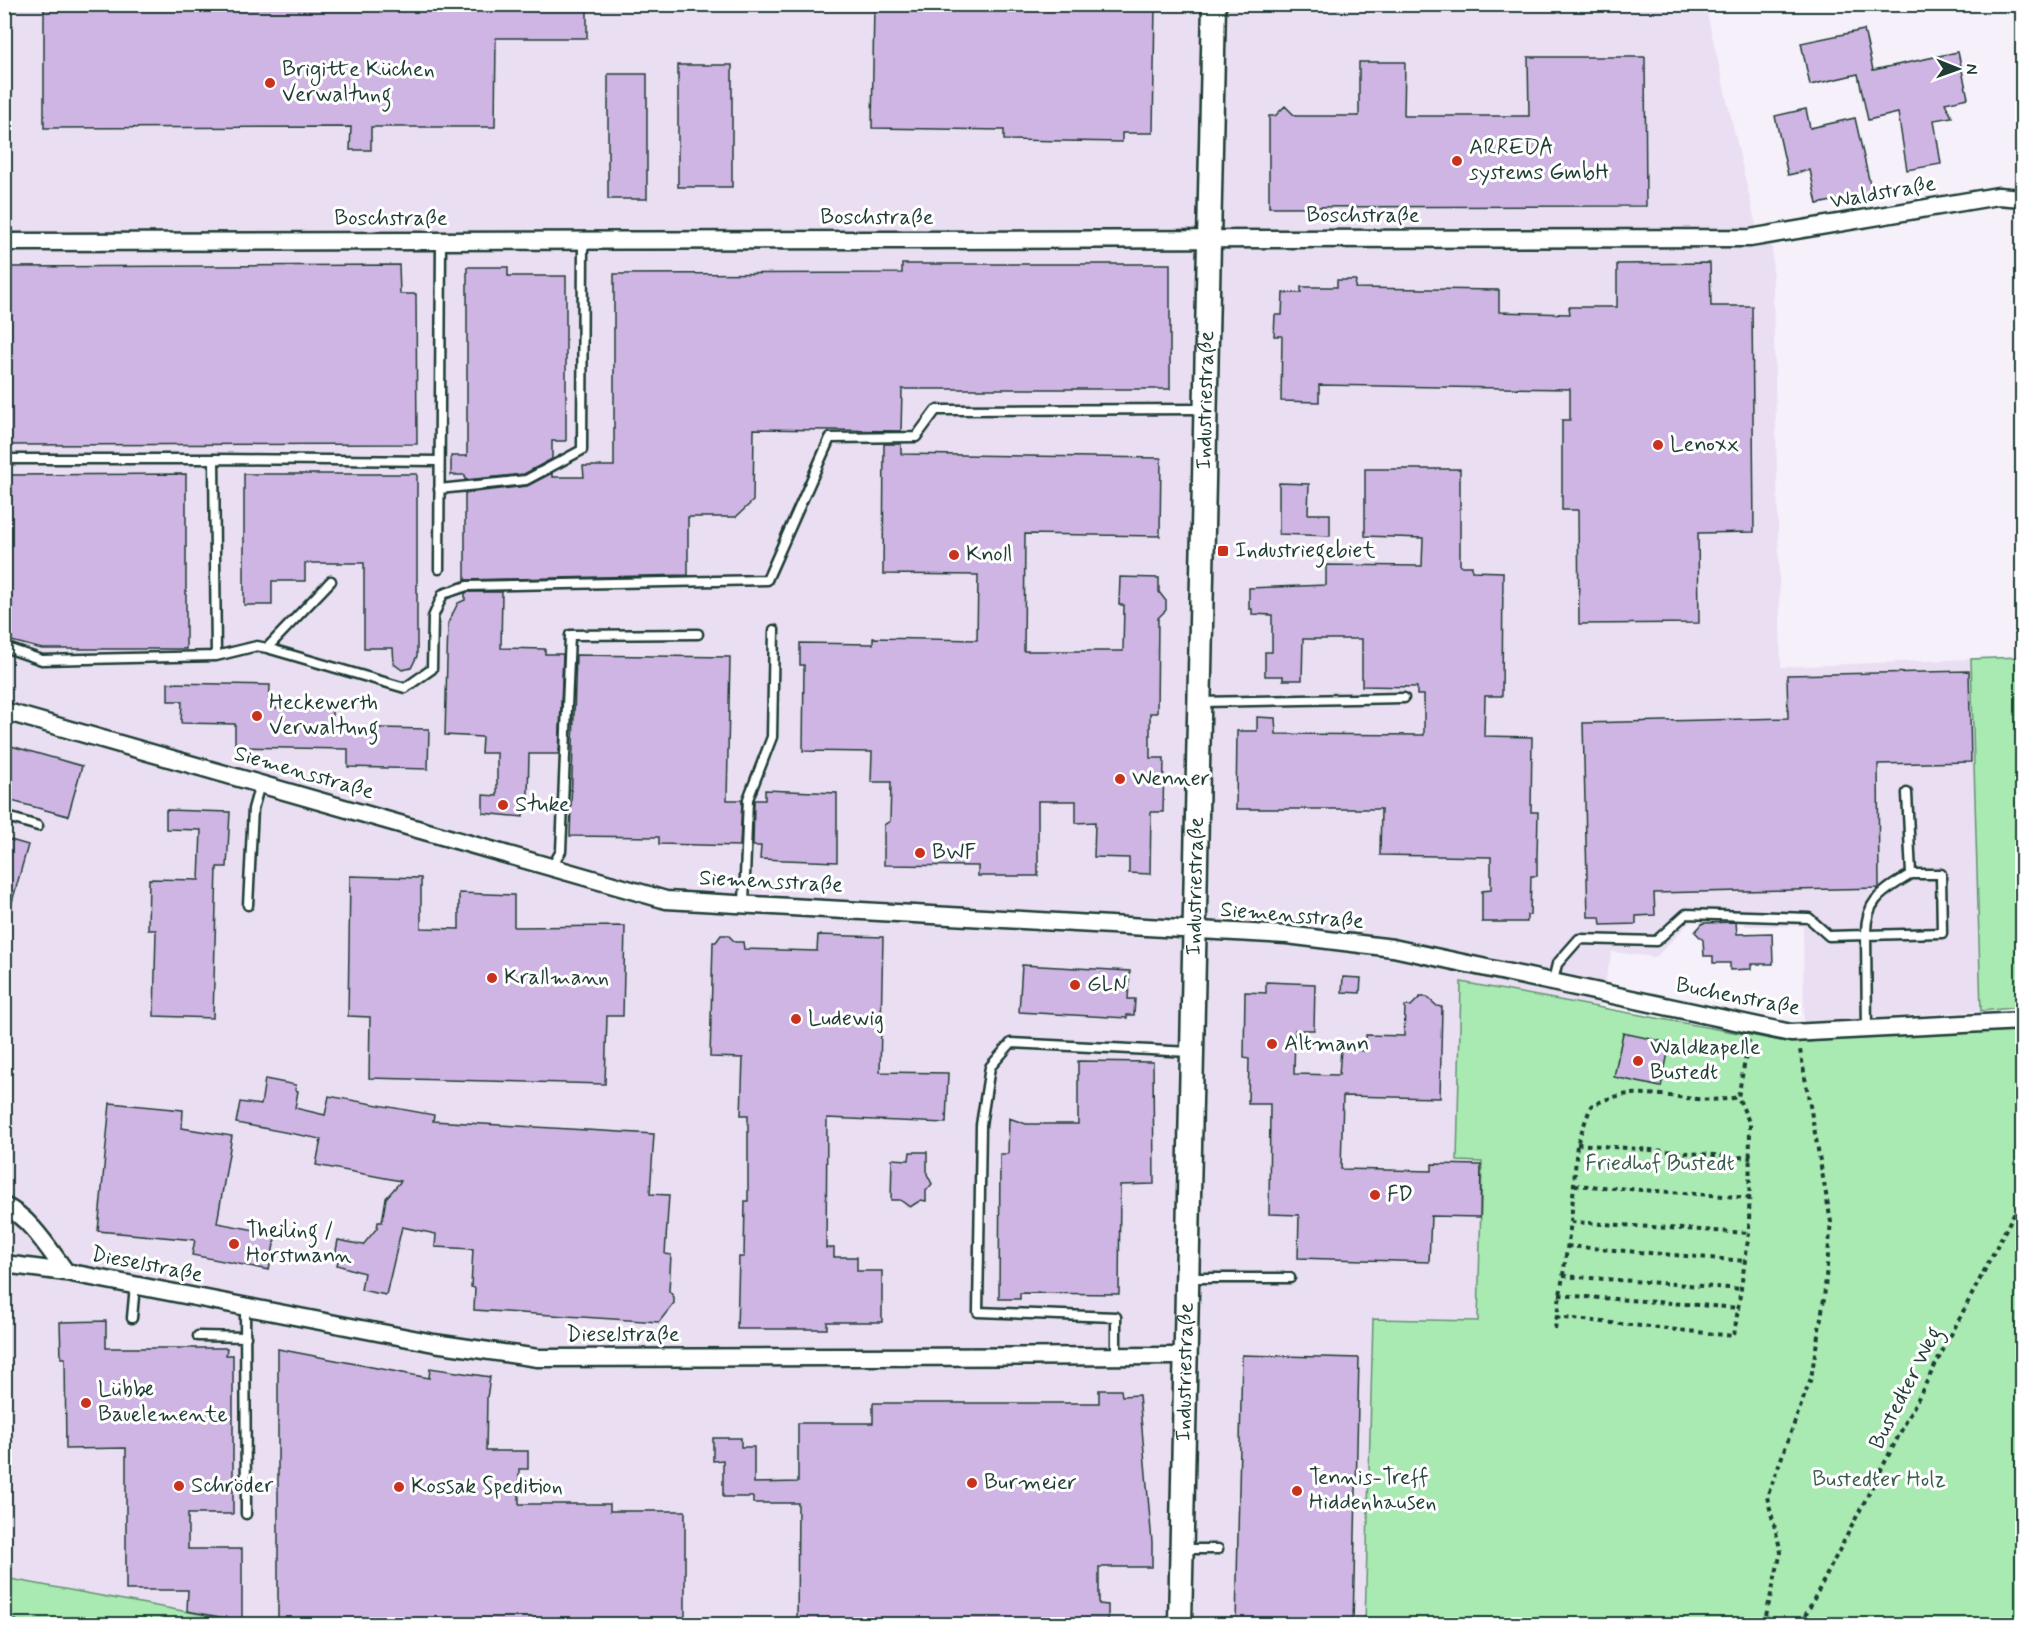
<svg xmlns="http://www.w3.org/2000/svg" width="2027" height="1629" viewBox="0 0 2027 1629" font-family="Mynerve,sans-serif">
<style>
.built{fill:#eadef2}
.green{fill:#a9e9b2;stroke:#649373;stroke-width:1.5}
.building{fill:#cfb5e3;stroke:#1f3d34;stroke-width:1.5}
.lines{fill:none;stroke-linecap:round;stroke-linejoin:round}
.lane-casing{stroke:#1f3d34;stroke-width:13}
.street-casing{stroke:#1f3d34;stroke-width:21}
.secondary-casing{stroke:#1f3d34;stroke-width:27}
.path{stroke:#1f3d34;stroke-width:4;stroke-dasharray:4.5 4.5;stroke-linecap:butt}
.lane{stroke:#fff;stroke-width:8}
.street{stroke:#fff;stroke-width:16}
.secondary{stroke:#fff;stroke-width:22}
.poi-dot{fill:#c8321e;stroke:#fff;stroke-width:2}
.labels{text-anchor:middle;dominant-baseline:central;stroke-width:6;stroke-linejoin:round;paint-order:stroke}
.poi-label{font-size:22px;fill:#1f3d34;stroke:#fff;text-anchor:start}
.street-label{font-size:22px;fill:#1f3d34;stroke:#fff}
.park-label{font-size:22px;fill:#3b5f4d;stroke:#fff}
</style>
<rect width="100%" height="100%" fill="#f5f0f9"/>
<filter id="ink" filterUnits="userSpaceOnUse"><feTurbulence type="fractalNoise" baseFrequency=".0167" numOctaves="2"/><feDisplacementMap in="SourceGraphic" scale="12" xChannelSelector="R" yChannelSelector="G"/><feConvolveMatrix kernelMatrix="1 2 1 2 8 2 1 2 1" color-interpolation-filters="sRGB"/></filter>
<g filter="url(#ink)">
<path class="built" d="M4,5H1705L1760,243L1772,240L1781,667L1971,659L1981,1011L1804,1022L1803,926H1745V921L1690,922L1656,957L1612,952L1599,1007L1462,982L1457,1161L1482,1162L1478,1321L1373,1320L1365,1624H253L5,1578Z"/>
<path class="green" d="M2018,657L2022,704V1007L1981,1011L1971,659Z
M1461,982L1792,1043L2022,1026V1624H1365L1373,1319L1478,1321L1482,1162L1457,1161Z
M4,1578H5L253,1624H5Z"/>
<path class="building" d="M44,4H587V38H496L495,127H371V150H350L351,127L44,128Z
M874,4H1155L1153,133H1122V142L1004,140V130L872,128Z
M1864,30L1873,70L1958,52L1968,98L1945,103L1952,117L1934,120L1941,164L1907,170L1898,113L1868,120L1858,74L1810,85L1801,43Z
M1528,57H1645L1646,206L1269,207V116H1275L1285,106L1295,116H1359V62H1405L1404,116H1529Z
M678,65H732V187H678Z
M608,74H647V199H608Z
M1806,109L1810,128L1855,118L1872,193L1817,204L1810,170L1788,175L1775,116Z
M1710,263L1711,306H1752L1754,532L1698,533L1699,623L1579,624L1578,510H1562V420H1570V389L1319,385V402L1281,401L1282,336H1274L1275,315H1282L1283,293H1301V287H1337V280H1356L1355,288L1499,290V312L1570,314L1569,307H1617V264Z
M902,264H1170V389H902L901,431L754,429L753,501L736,517H688V575L465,580V493L527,486L552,473V477H584L583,466H614V274L902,273Z
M399,265L400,294H416L417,444L4,445V267Z
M467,267H508V276H566V441H552V459L524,474L465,480V475H451V456H467Z
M884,444H901V454L1161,458L1160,536L1025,534L1024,651H1123L1124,605H1119L1120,577L1159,578V592L1166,601V610L1158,618L1157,713H1150V758H1164L1163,812H1151L1150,874L1129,873V858L1094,857L1095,822L1076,823V801H1038V876H978V866L884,865V825L890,821L891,782H871L872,752L803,751L804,665H800V643L873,644V638L977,640L978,575L883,574Z
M1365,469H1460V566H1472V571L1503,572L1502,696H1485L1484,736L1532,737L1531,812H1538L1537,857V876H1531L1530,915H1527V922H1482V891L1491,890V857L1380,855L1381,809H1236L1237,731H1257V717L1275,718L1276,734L1424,735V695H1417V687L1362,686V639H1303L1302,680H1283V676H1265V652H1272V615L1252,614V609H1249V588L1326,585V565L1422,566L1423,538L1365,536Z
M186,474V649H42L4,639V475Z
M244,474H417V656L411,668L402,670L394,664L393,648H364V563H305V581H272V605H244Z
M1279,483L1309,484L1308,514H1330V536L1279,534Z
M468,592H502L501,648L545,649V654H563L559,754H529L528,795H524L523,817L483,813V795L497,796V753H481L482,737L445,735L448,623L458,603L465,600V593Z
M576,655L730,657L727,800H742L740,846L659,844V837L570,836Z
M1969,671L1971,762L1878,764L1879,888L1654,893L1655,915L1636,916V924L1601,925L1600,917H1588L1583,723L1788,718L1787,675Z
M168,683L270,685L269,708L332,709V727L429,729L428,769L348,767V749L235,747V724L181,723L182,701H168Z
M4,744L82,766L68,816L4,799Z
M765,790L837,793V862L760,859L761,846H753L754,800H765Z
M166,810L230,812L227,867H217L213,1018L154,1016L156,930H148L149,879L199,880L201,830L166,829Z
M4,838L28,845L9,913L4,912Z
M350,876L421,878V928L459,929V893L514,895V927L625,926L623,1016H607L605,1084L369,1078L370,1017L348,1016Z
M1736,922L1737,934L1772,933L1773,964H1751V969L1730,970V963H1713V956H1704L1703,940L1695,932L1703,923Z
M721,935H728L735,942H743L744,949L817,951L818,935L883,937L880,1072L948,1073L946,1123L827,1118L826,1248H834V1257H857V1271H882V1322H827V1329H737L739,1257H744L745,1201H748V1115H741L743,1058L710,1057L713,942H716Z
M1022,965L1130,971L1128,999H1135L1134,1015H1127V1018L1019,1012Z
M1343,977L1361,978L1360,993L1342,992Z
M1266,982L1315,984L1314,1030H1295L1294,1074L1339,1075L1341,1049L1366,1051V1035L1404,1036L1405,1006H1411L1420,997H1427L1437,1006L1442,1007L1440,1098L1343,1096L1341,1169L1432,1171V1164L1481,1165L1480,1217L1431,1216L1429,1262L1298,1258L1299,1215L1269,1214L1270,1104H1248L1249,1059L1244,1058L1245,992L1266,993Z
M1623,1033L1670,1043L1661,1087L1614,1077Z
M1078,1061L1153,1062L1154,1184L1120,1185L1119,1294L1020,1293V1299H999L1000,1154H1008L1009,1118L1026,1124H1078Z
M265,1079L296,1085L295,1090L298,1091L295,1108L325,1115L329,1096L434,1115L433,1121L654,1134L650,1194L669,1195L665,1254L671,1255L669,1291L674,1297V1303L659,1322L474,1310L475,1288L471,1287L473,1249L435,1247L436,1234L402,1227L386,1295L361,1290L364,1273L337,1265L339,1257L335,1256L338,1240L363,1245L377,1228L378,1222H382L386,1198L401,1181L316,1165L321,1139L236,1123L240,1102L261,1105Z
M110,1103L183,1110L182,1128L232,1136L217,1223L276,1234L269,1270L192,1255L195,1240L98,1231Z
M910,1152H927V1174L932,1184L926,1191V1201L921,1200L910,1207L900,1200H891L892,1159L909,1160Z
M106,1321V1348H227L226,1355H233V1514H188V1549H242V1621L187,1611L188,1590H126V1448L66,1449L65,1358H61L60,1322Z
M278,1349L429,1378L430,1368L490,1377L487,1398L486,1451H528V1469H519V1504H610V1511H685V1624H278Z
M1242,1355L1359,1358L1353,1624H1236Z
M1099,1390H1121L1122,1396L1139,1395L1152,1542V1567H1099V1604L1108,1605V1624H797L798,1503H753V1497H723V1460L713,1461V1438H741V1447H754V1483L798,1482V1423H873V1403H1099Z"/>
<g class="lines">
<g class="lane-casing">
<path id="lane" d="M4,459H214
M439,489L526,480L582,450L583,241
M439,569L441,241
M331,581L267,648L257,646L216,656L214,459L439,461
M4,647L42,660L216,656
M267,648L405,688L432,669L433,617L443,594L467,586L767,580L830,438L916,437L936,410L1205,409
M1201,702L1404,698
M1907,793L1911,874C1884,891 1865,899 1866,935L1942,933L1941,874H1911
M4,816L38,826
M552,867L561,851L570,635L698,634
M744,903L748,799L772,737L774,630
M248,905L253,809L260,784
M1553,981L1557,964L1579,939L1656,941L1686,914L1809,918L1829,936L1866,935L1867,1031
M1188,1278H1290
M245,1307L246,1514
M132,1318L135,1285
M198,1336L246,1337
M1116,1357V1317L978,1312L981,1125L990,1067L1011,1043L1190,1052
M1183,1549H1218"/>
</g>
<g class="street-casing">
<path id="street" d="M4,242L1750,238L1998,196L2022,198
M4,711L666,900L1287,935L1393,948L1791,1033L2022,1021
M4,1206C30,1217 50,1251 66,1272
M4,1264L66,1272L434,1343L538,1358L1187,1356"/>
</g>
<g class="secondary-casing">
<g id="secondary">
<path id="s1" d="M1180,1624L1214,4"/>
</g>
</g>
<path class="path" d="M1577,1144L1751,1158
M1575,1185L1751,1198
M1571,1222L1749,1233
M1567,1246L1746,1261
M1563,1276L1743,1289
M1559,1295L1740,1308
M1556,1317L1734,1336L1749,1233L1750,1124L1738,1097L1749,1040
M1555,1329L1571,1222L1577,1144L1591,1106C1603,1100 1617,1095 1631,1094C1667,1092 1702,1105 1738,1097
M4,1620L33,1624
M1764,1624L1781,1552L1767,1497L1811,1378L1824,1299L1831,1222L1800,1050
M1801,1624L2022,1198"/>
<use href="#lane" class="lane"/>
<use href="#street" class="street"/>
<use href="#secondary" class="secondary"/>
</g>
</g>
<g class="poi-dot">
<circle cx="270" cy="83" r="6"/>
<circle cx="1457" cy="161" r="6"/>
<circle cx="1658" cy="445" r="6"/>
<rect x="1217" y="545" width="12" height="12" rx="3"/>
<circle cx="954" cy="555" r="6"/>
<circle cx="257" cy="716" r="6"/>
<circle cx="1120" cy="779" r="6"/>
<circle cx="503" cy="805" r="6"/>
<circle cx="920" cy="853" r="6"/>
<circle cx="492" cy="978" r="6"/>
<circle cx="1075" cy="985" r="6"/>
<circle cx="796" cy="1019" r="6"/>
<circle cx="1272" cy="1044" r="6"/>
<circle cx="1638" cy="1061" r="6"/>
<circle cx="1375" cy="1195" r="6"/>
<circle cx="234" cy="1244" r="6"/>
<circle cx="86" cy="1403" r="6"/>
<circle cx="972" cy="1483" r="6"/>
<circle cx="179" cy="1486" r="6"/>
<circle cx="399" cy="1487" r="6"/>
<circle cx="1297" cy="1491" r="6"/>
</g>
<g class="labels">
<g class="poi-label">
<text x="282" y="70">Brigitte Küchen<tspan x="282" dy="25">Verwaltung</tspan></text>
<text x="1469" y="148">ARREDA<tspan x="1469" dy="25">systems GmbH</tspan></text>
<text x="1670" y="445">Lenoxx</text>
<text x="1235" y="551">Industriegebiet</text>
<text x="966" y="555">Knoll</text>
<text x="269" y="703">Heckewerth<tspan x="269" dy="25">Verwaltung</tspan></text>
<text x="1132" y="779">Wenner</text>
<text x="515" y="805">Stuke</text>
<text x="932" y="853">BWF</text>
<text x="504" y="978">Krallmann</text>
<text x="1087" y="985">GLN</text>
<text x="808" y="1019">Ludewig</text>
<text x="1284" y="1044">Altmann</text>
<text x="1650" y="1048">Waldkapelle<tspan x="1650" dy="25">Bustedt</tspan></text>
<text x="1387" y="1195">FD</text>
<text x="246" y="1231">Theiling /<tspan x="246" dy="25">Horstmann</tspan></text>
<text x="98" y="1390">Lübbe<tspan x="98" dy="25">Bauelemente</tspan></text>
<text x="1309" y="1478">Tennis-Treff<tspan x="1309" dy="25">Hiddenhausen</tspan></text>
<text x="984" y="1483">Burmeier</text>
<text x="191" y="1486">Schröder</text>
<text x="411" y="1487">Kossak Spedition</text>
</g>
<g class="street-label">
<text transform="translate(1883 193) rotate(-10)">Waldstraße</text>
<text x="1363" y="216">Boschstraße</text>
<text x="877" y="218">Boschstraße</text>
<text x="391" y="219">Boschstraße</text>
<text stroke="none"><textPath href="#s1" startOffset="1224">Industriestraße</textPath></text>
<text transform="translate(304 773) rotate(16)">Siemensstraße</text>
<text transform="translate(771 882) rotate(3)">Siemensstraße</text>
<text stroke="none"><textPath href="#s1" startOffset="738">Industriestraße</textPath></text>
<text transform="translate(1292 916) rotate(5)">Siemensstraße</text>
<text transform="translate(1738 997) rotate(11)">Buchenstraße</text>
<text transform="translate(147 1265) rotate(11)">Dieselstraße</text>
<text x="623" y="1335">Dieselstraße</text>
<text stroke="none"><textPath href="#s1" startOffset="252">Industriestraße</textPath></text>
<text transform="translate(1906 1388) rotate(-63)">Bustedter Weg</text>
</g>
<g class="park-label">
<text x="1660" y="1164">Friedhof Bustedt</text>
<text x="1879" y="1480">Bustedter Holz</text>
</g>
</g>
<rect width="2027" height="1629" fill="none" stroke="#fff" stroke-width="24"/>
<rect x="12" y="12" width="2003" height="1605" fill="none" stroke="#1f3d34" stroke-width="2" filter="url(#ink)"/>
<g transform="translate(1958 69) rotate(91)" stroke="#ffffff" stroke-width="4.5" paint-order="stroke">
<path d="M0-4.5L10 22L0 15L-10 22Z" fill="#1f3d34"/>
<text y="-9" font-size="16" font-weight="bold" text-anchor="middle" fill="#1f3d34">N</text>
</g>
</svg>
